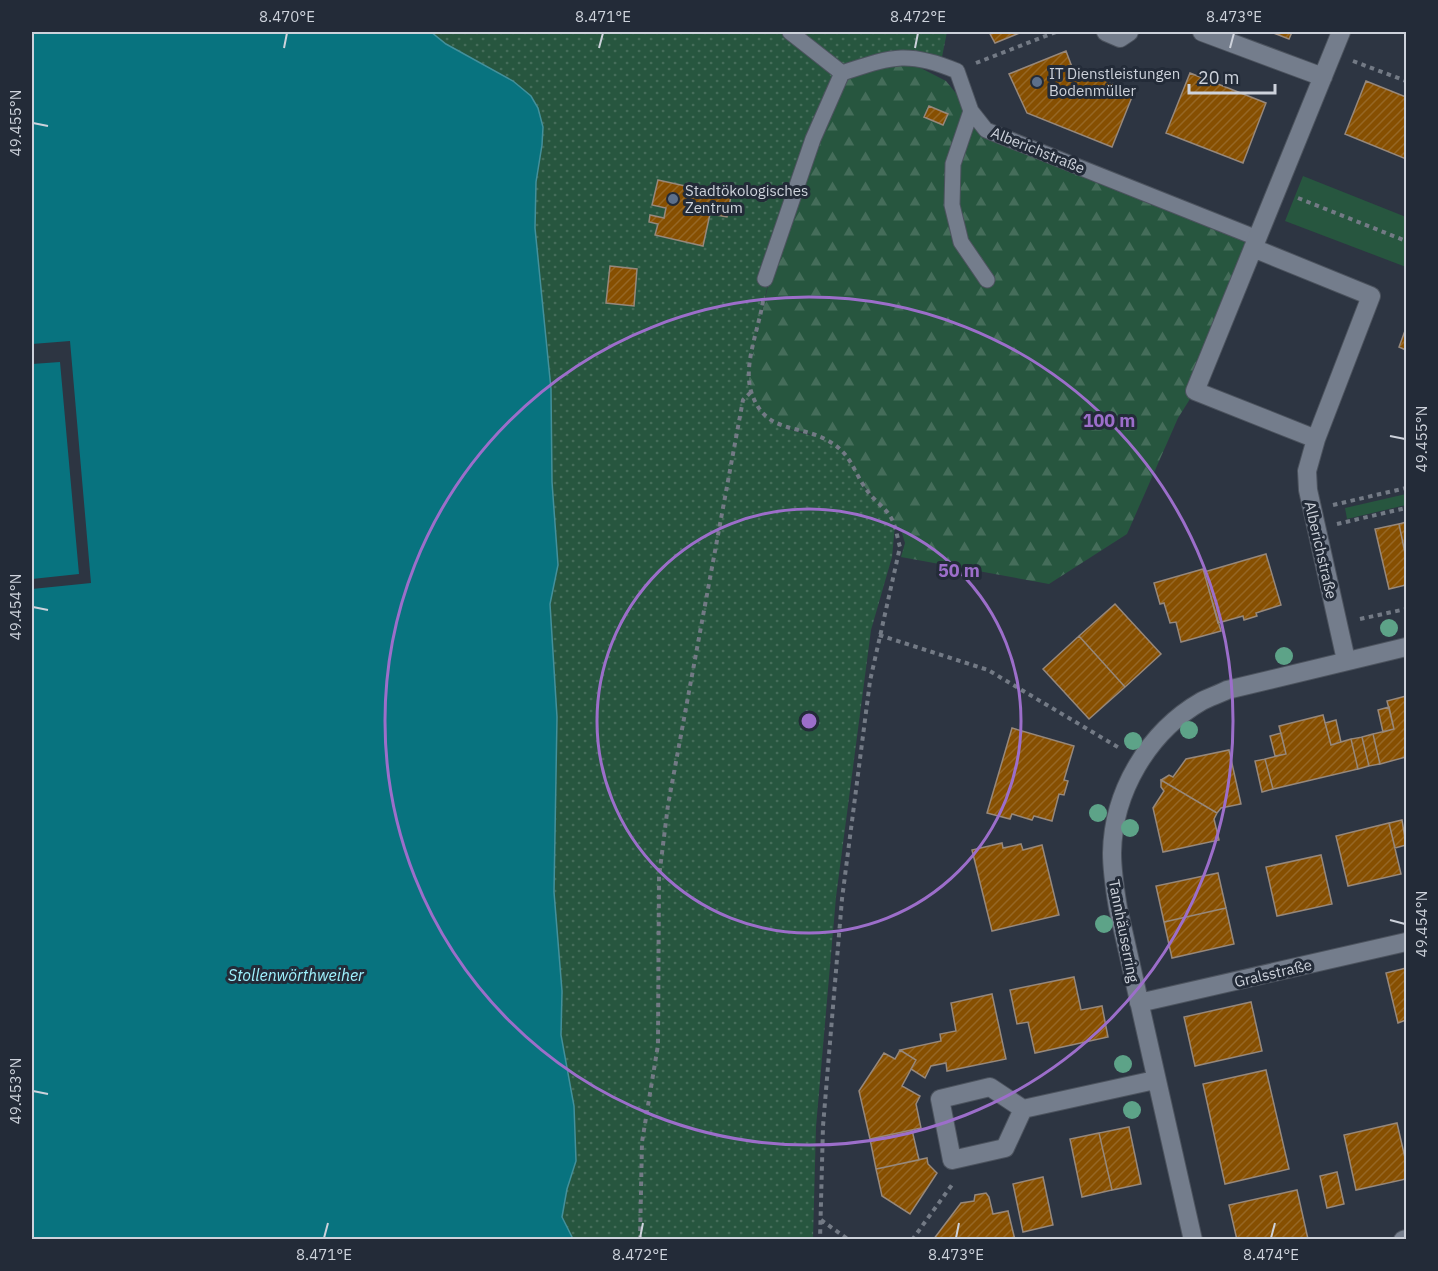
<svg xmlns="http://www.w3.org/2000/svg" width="1438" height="1271" viewBox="0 0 1438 1271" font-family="'IBM Plex Sans',sans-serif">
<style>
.grass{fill:#27563f}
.forest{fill:url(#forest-firs)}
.park{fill:url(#park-dots)}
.water{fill:#08737f;stroke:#43909b;stroke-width:1.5}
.pier{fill:#2d3542}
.building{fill:url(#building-hatch);stroke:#97887b;stroke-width:1.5}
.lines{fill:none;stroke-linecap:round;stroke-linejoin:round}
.service-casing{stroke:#4c535e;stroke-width:17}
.minor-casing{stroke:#4c535e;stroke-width:20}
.path{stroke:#737a85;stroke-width:4;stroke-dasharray:4.5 4.5;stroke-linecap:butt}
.service{stroke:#747d8c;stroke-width:15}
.minor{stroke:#747d8c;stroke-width:18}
.tree{fill:#5da388}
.ticks{fill:none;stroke:#cdd2db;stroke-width:2}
.ring{fill:none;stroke:#9c6eca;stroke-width:3}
.service-dot{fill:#5c6f8a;stroke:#232b38;stroke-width:2}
.labels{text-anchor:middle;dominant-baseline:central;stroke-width:6;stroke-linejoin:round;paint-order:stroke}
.poi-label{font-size:15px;fill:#cdd2db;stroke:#232b38;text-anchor:start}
.street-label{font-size:15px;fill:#cdd2db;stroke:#232b38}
.water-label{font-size:16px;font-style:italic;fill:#a0f3ff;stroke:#232b38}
.centre{fill:#9c6eca;stroke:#232b38;stroke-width:3}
.ring-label{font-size:18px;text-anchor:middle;font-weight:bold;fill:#9c6eca;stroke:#232b38;stroke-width:6;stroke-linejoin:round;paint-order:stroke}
.neatline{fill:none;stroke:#cdd2db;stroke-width:2}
.ticks-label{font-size:15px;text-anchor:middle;fill:#cdd2db}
</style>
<defs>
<pattern id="forest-firs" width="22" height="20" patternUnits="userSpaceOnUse" patternTransform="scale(1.5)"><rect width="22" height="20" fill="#27563f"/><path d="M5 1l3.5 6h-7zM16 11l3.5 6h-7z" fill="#456d5a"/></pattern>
<pattern id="park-dots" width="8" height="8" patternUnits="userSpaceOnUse" patternTransform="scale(1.5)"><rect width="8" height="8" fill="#27563f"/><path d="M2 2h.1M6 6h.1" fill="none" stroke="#456d5a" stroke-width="1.8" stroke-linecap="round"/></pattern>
<pattern id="building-hatch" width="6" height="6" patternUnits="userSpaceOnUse" patternTransform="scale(1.5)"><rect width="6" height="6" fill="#864f01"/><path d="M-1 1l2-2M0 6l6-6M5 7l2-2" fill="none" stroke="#966725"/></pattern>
</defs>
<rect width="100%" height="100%" fill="#2d3542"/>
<path class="grass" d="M1303,176L1406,217V267L1285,221Z
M1406,494V505L1347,519L1345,508Z"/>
<path class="forest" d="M911,63L946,81L986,130L1257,238L1195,391L1178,418L1127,534L1049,584L901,557L905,543L902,533L895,525L890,515L880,506L859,480L854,465L841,450L807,433L781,427L762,412L751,392L748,374L778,242L850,72Z"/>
<path class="park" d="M431,32H947L942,57L850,72L840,87L770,275L748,374L751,392L763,412L781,427L827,440L841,450L854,465L859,480L869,494L890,515L895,525L892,557L871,630L836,897L816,1127L813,1239H573L562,1217L567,1189L576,1161L574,1106L561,1035L562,991L554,892L557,717L550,604L558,565L552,482L551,389L535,228L536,182L542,145L543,127L530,96L513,81L446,44Z"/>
<path class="water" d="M32,32H431L446,44L513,81L531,96L538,108L543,127L542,145L536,182L535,228L551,389L552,482L558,565L550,604L557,717L554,892L562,991L561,1035L574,1106L576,1161L567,1189L562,1217L573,1239H32Z"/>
<path class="pier" d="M70,341L91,583L32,589V579L79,574L60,362L32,364V344Z"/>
<path class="building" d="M989,32H1022L995,43Z
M1271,32H1292L1289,39Z
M1066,51L1072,67L1134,92L1112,147L1027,113L1009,74Z
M1190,73L1266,103L1243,163L1166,133Z
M1366,81L1406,97V159L1345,134Z
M929,106L948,114L943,125L924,117Z
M658,180L731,196L727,217L710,214L703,246L655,235L658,224L649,222L650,215L664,218L666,208L652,205Z
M610,266L637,269L634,306L606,303Z
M1406,328V350L1399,347Z
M1406,522V558L1399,524Z
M1399,524L1406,558V585L1389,589L1375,529Z
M1266,554L1281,605L1256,613L1257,616L1244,620L1243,616L1218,623L1204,572Z
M1203,569L1221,631L1181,642L1176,622L1170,623L1164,603L1160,604L1154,583Z
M1115,604L1161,654L1125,687L1079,636Z
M1079,636L1125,687L1089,719L1043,669Z
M1406,696V757L1380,764L1373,734L1394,729L1387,701Z
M1389,707L1394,729L1383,732L1378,710Z
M1323,715L1331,745L1351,739L1358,769L1273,789L1265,759L1286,754L1279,726Z
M1336,720L1341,742L1331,745L1325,723Z
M1012,728L1074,746L1064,780L1068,781L1064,795L1059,794L1052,821L1034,816L1032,820L1012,814L1010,819L987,813Z
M1281,733L1286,754L1275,756L1270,736Z
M1373,734L1380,764L1369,766L1362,737Z
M1362,737L1369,766L1358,769L1351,739Z
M1229,750L1241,804L1221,808L1217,813L1161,780L1169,775L1173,777L1186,759Z
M1265,759L1273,789L1262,792L1255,761Z
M1161,780L1217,813L1214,819L1219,840L1163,852L1153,808L1164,791L1161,787Z
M1402,820L1406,845L1395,848L1389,823Z
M1389,823L1401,874L1348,886L1336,836Z
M1002,843L1003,848L1021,844L1023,850L1042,845L1059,915L992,931L972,850Z
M1321,855L1332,904L1277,916L1266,867Z
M1218,873L1226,908L1164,922L1156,886Z
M1226,908L1234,944L1172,958L1164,922Z
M1406,968V1020L1398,1023L1386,973Z
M1074,977L1081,1010L1102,1006L1108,1037L1035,1053L1028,1022L1017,1024L1010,990Z
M992,994L1006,1059L947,1071L946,1063L931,1066L925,1078L911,1069L916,1060L900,1050L941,1041L940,1034L956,1031L951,1003Z
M1251,1002L1262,1051L1195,1066L1184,1017Z
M900,1050L916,1060L902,1086L920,1096L916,1104L921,1128L870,1139L859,1091L884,1053L895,1059Z
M1266,1070L1289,1169L1225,1184L1203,1084Z
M1397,1123L1406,1162V1179L1356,1190L1344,1135Z
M1129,1127L1141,1184L1112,1190L1099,1133Z
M912,1130L919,1160L876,1169L870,1139Z
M1099,1133L1112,1190L1082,1197L1070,1139Z
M927,1158L928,1164L937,1173L910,1214L882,1196L876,1169Z
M1337,1172L1344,1204L1327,1208L1320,1176Z
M1043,1177L1053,1225L1023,1232L1013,1184Z
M1297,1190L1308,1239L1237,1240L1229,1205Z
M986,1193L989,1197L993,1214L1008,1211L1015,1240H933L961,1203L974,1201L975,1195Z"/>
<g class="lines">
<g class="service-casing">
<path id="service" d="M790,32L842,73C891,57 907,50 957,71L971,111L986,130L1257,238
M971,111L953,164L952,205L961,242L987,280
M765,279L813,139L842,73"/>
</g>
<g class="minor-casing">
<path id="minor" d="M1106,32L1120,38L1129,32
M1202,32L1323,77
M1253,248L1371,296L1316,439L1307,471L1308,490L1346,660
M1316,439L1195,391L1341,32
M1139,1003L1406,942
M1023,1109L1005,1148L952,1160L940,1099L990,1087L1023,1109L1155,1080
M1193,1240L1118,908C1115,890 1112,872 1112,853C1113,792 1148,732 1202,701C1210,697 1219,694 1227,690L1406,647
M1403,1240L1406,1239"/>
</g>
<path class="path" d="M1353,61L1406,81
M976,63L1056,32
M1298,198L1406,241
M763,301C759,328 743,365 751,391C764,434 798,424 827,440C853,454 853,473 869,493C875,501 885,508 890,516C896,525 897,537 900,547L870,681L842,899L823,1126L820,1240
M1333,505L1406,488
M1337,524L1406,508
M1360,619L1406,609
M879,635L988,670L1121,749
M821,1220L849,1240
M640,1240L642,1142L658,1045L659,877L668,805L743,400L751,392
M912,1240L954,1182"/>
<use href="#service" class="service"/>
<use href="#minor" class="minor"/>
</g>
<g class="tree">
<circle cx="1389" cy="628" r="9"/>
<circle cx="1284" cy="656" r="9"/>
<circle cx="1189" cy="730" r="9"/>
<circle cx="1133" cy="741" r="9"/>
<circle cx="1098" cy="813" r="9"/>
<circle cx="1130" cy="828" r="9"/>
<circle cx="1104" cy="924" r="9"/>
<circle cx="1123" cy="1064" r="9"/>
<circle cx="1132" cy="1110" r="9"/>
</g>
<path class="ticks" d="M284,48L287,33M599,48L603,33M915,48L918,33M1230,48L1234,33M33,123L48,126M1390,436L1405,439M33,607L48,610M1390,920L1405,924M33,1091L48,1094M324,1238L328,1223M640,1238L643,1223M956,1238L959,1223M1271,1238L1275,1223"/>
<g class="ring">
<circle cx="809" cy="721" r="212"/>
<circle cx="809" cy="721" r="424"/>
</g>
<g class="service-dot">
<circle cx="1037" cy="82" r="6"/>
<circle cx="673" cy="199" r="6"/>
</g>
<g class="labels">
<g class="poi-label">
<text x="1049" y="73">IT Dienstleistungen<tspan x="1049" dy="17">Bodenmüller</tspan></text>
<text x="685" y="190">Stadtökologisches<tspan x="685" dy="17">Zentrum</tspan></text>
</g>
<g class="street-label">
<text transform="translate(1038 150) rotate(22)">Alberichstraße</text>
<text transform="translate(1321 550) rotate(77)">Alberichstraße</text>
<text transform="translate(1124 931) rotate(79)">Tannhäuserring</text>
<text transform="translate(1273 973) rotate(-13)">Gralsstraße</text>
</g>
<g class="water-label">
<text x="296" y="975">Stollenwörthweiher</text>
</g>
</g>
<circle cx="809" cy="721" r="9" class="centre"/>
<g class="ring-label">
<text x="1109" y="427">100 m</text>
<text x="959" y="577">50 m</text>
</g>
<rect width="1438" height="1271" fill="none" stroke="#232b38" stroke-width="66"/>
<path d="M1189 84v9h86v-9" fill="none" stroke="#cdd2db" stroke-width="3"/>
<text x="1198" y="84" font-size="18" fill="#cdd2db" stroke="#232b38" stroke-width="4.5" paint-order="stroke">20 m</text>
<rect x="33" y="33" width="1372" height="1205" class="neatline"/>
<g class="ticks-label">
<text x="287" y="22">8.470°E</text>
<text x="603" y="22">8.471°E</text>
<text x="918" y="22">8.472°E</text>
<text x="1234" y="22">8.473°E</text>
<text transform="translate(16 123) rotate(-90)" y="5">49.455°N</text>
<text transform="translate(1422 439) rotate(-90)" y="5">49.455°N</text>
<text transform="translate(16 607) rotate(-90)" y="5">49.454°N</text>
<text transform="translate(1422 924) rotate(-90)" y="5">49.454°N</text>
<text transform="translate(16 1091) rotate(-90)" y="5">49.453°N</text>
<text x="324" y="1260">8.471°E</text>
<text x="640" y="1260">8.472°E</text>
<text x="956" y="1260">8.473°E</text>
<text x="1271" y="1260">8.474°E</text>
</g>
</svg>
